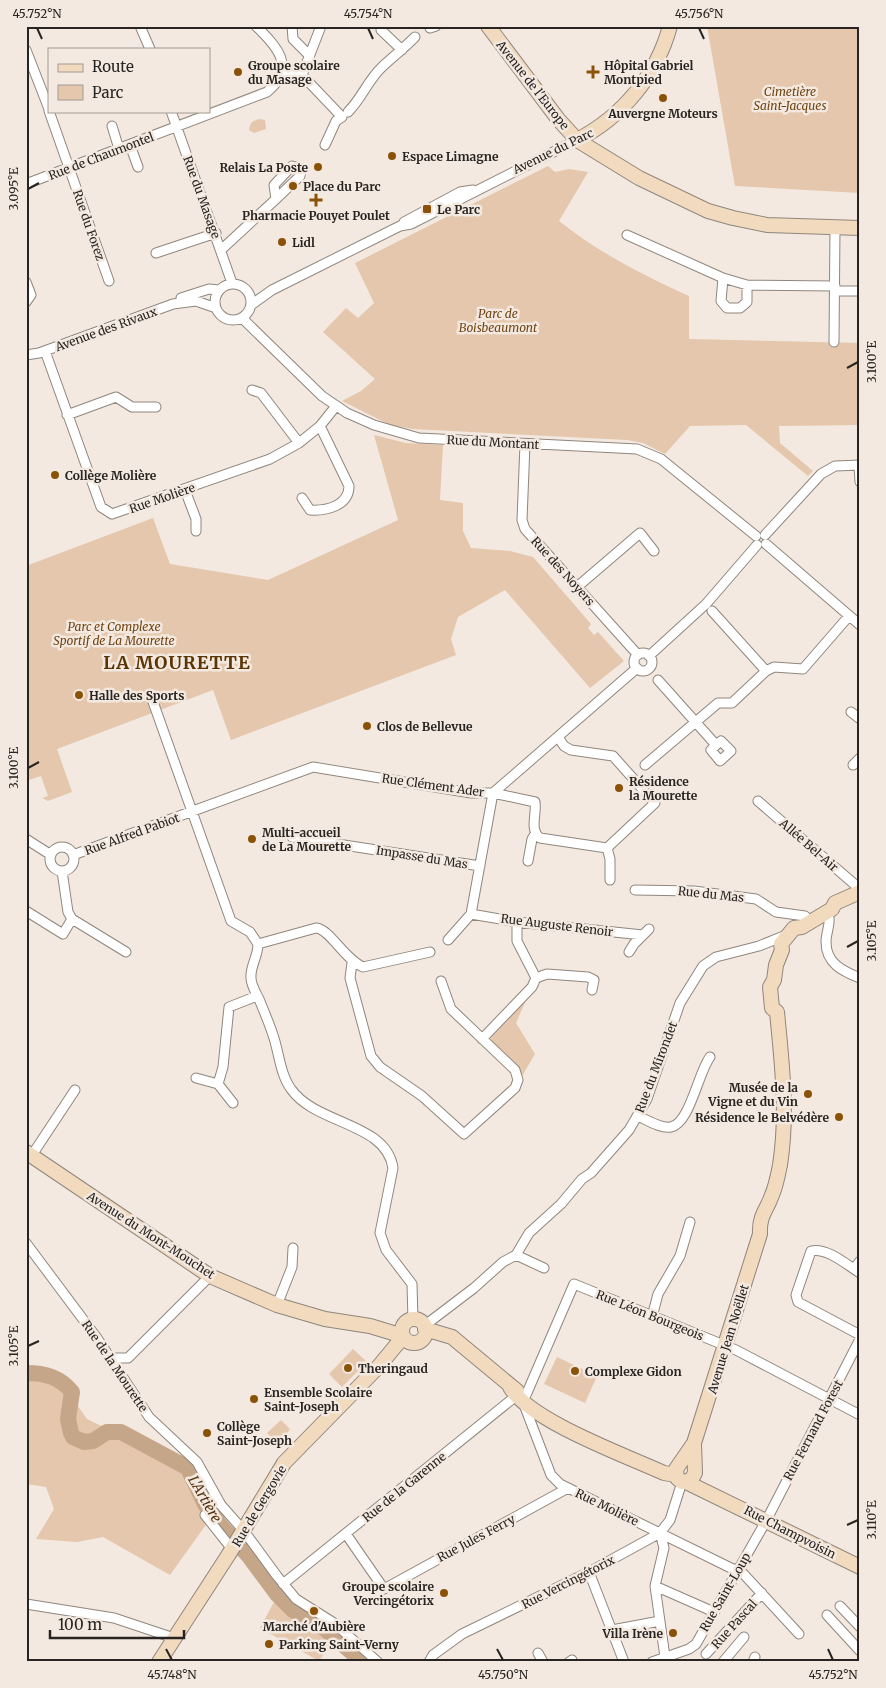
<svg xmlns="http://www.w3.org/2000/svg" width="886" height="1688" viewBox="0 0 886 1688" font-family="Merriweather,serif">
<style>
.green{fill:#e4c7ac}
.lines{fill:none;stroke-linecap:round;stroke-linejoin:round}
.river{stroke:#c6a688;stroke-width:16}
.street-casing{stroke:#8f867d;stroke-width:11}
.secondary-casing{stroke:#8f867d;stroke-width:16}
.street{stroke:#fff;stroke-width:9}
.secondary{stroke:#f1dabe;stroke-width:14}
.ticks{fill:none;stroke:#282421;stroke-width:2}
.poi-dot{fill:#8a5206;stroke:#f3e9e0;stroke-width:2}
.labels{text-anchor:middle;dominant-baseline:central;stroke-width:5;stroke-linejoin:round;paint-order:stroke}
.poi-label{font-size:12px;font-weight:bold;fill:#282421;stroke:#f3e9e0;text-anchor:start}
.street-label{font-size:12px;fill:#282421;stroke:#f3e9e0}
.park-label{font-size:12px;font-style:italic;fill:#704514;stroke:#f3e9e0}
.water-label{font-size:14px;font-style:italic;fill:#54330f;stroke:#f3e9e0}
.district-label{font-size:18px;font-weight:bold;letter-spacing:1px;fill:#5c3504;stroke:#f3e9e0}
.neatline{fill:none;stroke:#282421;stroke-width:2}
.ticks-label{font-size:12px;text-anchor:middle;fill:#282421}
</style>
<rect width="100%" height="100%" fill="#f3e9e0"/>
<path class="green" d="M707,26H860V193L735,186Z
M259,119L265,120L266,129L254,133L249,130C250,123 252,121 259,119Z
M548,166L555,172L569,169L588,172L559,221C599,253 643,275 689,296V339L860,343V425L779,426L780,443L813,471L808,476L746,425L690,426L665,454L643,443L627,440L413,429L390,425L342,401L361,391L375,379L323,332L346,308L358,318L374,303L355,263Z
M374,435L406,443L443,445L440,500L463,503V531L471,548L510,551L533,557L591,624L588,628L594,635L598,632L624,661L590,688L505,590L458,617L451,639L456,655L231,740L213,690L57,749L72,792L48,801L42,798L48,796L41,776L26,781V566L153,518L170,564L268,580L398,520Z
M526,1000L516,1023L535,1054L522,1076L518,1067L492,1042L491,1038Z
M353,1349L367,1362L342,1387L329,1374Z
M557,1357L597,1376L585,1403L544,1384Z
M26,1374L60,1381L87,1419L188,1468L213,1515L170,1575L103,1537L77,1542L36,1539L54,1509L46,1487L26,1484Z
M281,1420L290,1429L279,1446L267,1433Z
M239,1550L263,1577L280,1603L338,1641L360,1662H357L333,1640L319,1661L260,1628L275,1600L265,1583L241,1557Z"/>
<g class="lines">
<path class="river" d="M26,1373C45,1373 60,1377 72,1392L68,1419L71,1433L73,1437L84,1442L93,1441L107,1432H121L188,1468L205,1504L220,1525L248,1555L277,1594L293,1610L324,1628L363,1662"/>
<g class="street-casing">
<path id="street" d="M140,26L150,49
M292,26L293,39L309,55
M430,28L436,26
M381,30L402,50
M26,50L49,109
M280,73L302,75L342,117L336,121L325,145
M302,75L321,26
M49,111L109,281
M171,111L232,283
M348,112C362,98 368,80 382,67C393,57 404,48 415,37
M112,126L119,149
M130,145L138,167
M292,166L296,167L301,171L300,176L276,199L274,185Z
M26,184L267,92C297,67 277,47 256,26
M404,222L460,192L473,190
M627,235L723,278L747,285L835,286
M222,249L276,199
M156,253L216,233
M723,278L721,301L727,308H740L747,302V285
M26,282L31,295L26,302
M215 302a18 18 0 1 1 36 0a18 18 0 1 1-36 0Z
M835,291H860
M181,298L209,289L219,290
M251,305L272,290L400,226L411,224L577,140
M242,318L322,396L347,413L374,425L419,438L637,449L661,459L756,536
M834,342L835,228
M45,351L101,507L112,514L270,459L299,443L320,426L336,406
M26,355L39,353L173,304L196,301L216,308
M252,390L261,393L299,443
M67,415L116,397L132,407H156
M525,444L522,520L525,529L638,655
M859,465L860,482
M185,490L196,519V531
M302,498L310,510C326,511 349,506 349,486L320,426
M765,535L821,474L835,466L860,465
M766,544L860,625
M577,587L640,533L654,551
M712,611L766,671
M634 662a9 9 0 1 1 18 0a9 9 0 1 1-18 0Z
M649,656L706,604L757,545
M658,680L716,745L721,741L731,751L720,761L711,750L716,745
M152,699L231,921L250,932L258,944C258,957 250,966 251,978C251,985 256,993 259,999C264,1011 269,1023 273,1035C279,1052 280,1074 291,1089C316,1125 386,1122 393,1168L380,1233L386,1250L412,1284L413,1320
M851,712L860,719
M645,765L718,703H732L766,671L774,667L803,669L849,616
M853,765L860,758
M493,793L637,668
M758,801L860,889
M292,837L480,866
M26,839L51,855
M50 859a12 12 0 1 1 24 0a12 12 0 1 1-24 0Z
M607,848L610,859V880
M73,855L313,767L471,793H493L535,802C537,814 529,830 540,838L607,848L655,803L613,756L571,750L564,746L558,737
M528,861L532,839L535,834
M635,890L694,891L756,899L776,912L805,916L810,922
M26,911L63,934L72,919L68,912L62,871
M825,913L829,918C830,926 826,933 826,942C826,963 842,971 860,978
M471,914L517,922L643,935
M72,919L126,952
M448,940L471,914L493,793
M258,944L316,928C330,929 344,959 363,967L430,952
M629,952L634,944L649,929
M352,963L350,978L371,1056L380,1067L422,1096L464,1134L515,1088L518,1080L515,1070L451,1009L441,981
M536,978L547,974L588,977L594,980L592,990
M482,1039L532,987L536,978L517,941V922
M196,1078L218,1084L233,1103
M218,1084L223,1067L229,1007L257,996
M638,1116C647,1120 661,1129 671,1127C690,1123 698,1073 710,1057
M32,1155L75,1090
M26,1243L97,1338L149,1417L197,1462L221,1505L244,1531L277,1576L296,1599L334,1623L378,1662
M516,1255L544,1268
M854,1269L860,1261
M860,1273C847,1265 827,1247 811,1251L796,1295L798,1302L860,1335
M277,1305L292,1267L293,1248
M652,1317L658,1294L680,1256L690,1222
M424,1326L474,1288L503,1262L516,1255L529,1233L561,1204L582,1179L591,1173L629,1130L647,1099L680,1003L703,966L716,957L759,946L786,935
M111,1358H128L210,1276
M205,1515L232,1549
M660,1533L664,1548L655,1586L665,1657
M346,1534L384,1589L568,1488
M738,1568L799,1634
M737,1571L560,1484L551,1475L523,1402L574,1284L736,1350L860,1415
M589,1572L624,1662
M283,1584L516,1396H521
M655,1586L714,1612
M26,1604L114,1618L174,1638
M840,1606L860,1627
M827,1615L860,1651
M612,1630L660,1621
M538,1653L543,1662
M706,1654L762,1593
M429,1662L433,1655L462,1634L589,1572L660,1533L670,1520L682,1482
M569,1662L572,1660
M652,1662L689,1649L696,1644L766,1521L860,1339
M723,1662L744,1637
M753,1662L755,1657"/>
</g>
<g class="secondary-casing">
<path id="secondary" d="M488,26L558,119L577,140L639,178L708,211L733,218L767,225L860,228
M577,140C622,117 657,75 670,26
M26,1152L210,1276L277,1305L325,1319L370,1326L403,1336
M402 1331a12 12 0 1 1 24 0a12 12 0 1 1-24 0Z
M425,1329L452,1337L517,1391
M510,1387C530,1421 627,1456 664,1473L675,1475
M694,1443L695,1473L691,1480L682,1482L677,1478L676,1469L694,1443L760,1234C759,1215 767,1210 772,1195C776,1186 778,1175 780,1165C788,1114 782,1064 777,1012L772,1008L770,987L774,980L776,965L782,950L781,944L794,928L802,927L832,909L835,903L860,892
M686,1482L860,1567
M159,1662L229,1554L284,1463L379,1366L403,1337"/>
</g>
<use href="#street" class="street"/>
<use href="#secondary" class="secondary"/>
</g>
<path class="ticks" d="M37,28L42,39M368,28L373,39M699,28L704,39M28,189L39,183M847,368L858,362M28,768L39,762M847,947L858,941M28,1346L39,1341M847,1525L858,1520M166,1649L172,1660M497,1649L503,1660M828,1649L833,1660"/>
<g class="poi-dot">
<circle cx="238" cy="72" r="5"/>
<path d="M590.5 64.5h5v5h5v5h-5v5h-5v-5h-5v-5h5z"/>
<circle cx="663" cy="98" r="5"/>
<circle cx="392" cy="156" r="5"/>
<circle cx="318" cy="167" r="5"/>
<circle cx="293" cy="186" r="5"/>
<path d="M313.5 192.5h5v5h5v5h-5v5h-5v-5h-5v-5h5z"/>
<rect x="422" y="204" width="10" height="10" rx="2.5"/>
<circle cx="282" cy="242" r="5"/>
<circle cx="55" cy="475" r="5"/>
<circle cx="79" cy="695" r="5"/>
<circle cx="367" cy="726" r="5"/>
<circle cx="619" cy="788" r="5"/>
<circle cx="252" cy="839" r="5"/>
<circle cx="808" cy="1094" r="5"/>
<circle cx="839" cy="1117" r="5"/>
<circle cx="348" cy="1368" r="5"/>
<circle cx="575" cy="1371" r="5"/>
<circle cx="254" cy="1399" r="5"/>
<circle cx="207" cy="1433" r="5"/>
<circle cx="444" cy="1593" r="5"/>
<circle cx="314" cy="1611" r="5"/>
<circle cx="673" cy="1633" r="5"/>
<circle cx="269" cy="1644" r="5"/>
</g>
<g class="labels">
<g class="poi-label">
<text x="248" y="65">Groupe scolaire<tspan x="248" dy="14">du Masage</tspan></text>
<text x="604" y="65">Hôpital Gabriel<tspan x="604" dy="14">Montpied</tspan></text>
<text x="663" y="113" text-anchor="middle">Auvergne Moteurs</text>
<text x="402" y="156">Espace Limagne</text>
<text x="308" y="167" text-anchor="end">Relais La Poste</text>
<text x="303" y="186">Place du Parc</text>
<text x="437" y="209">Le Parc</text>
<text x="316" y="215" text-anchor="middle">Pharmacie Pouyet Poulet</text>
<text x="292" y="242">Lidl</text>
<text x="65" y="475">Collège Molière</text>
<text x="89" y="695">Halle des Sports</text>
<text x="377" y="726">Clos de Bellevue</text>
<text x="629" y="781">Résidence<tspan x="629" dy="14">la Mourette</tspan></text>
<text x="262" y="832">Multi-accueil<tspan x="262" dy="14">de La Mourette</tspan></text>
<text x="798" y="1087" text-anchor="end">Musée de la<tspan x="798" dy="14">Vigne et du Vin</tspan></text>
<text x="829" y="1117" text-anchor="end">Résidence le Belvédère</text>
<text x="358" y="1368">Theringaud</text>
<text x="585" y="1371">Complexe Gidon</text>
<text x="264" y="1392">Ensemble Scolaire<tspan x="264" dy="14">Saint-Joseph</tspan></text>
<text x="217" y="1426">Collège<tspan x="217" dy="14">Saint-Joseph</tspan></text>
<text x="434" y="1586" text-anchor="end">Groupe scolaire<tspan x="434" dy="14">Vercingétorix</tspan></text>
<text x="314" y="1626" text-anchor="middle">Marché d'Aubière</text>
<text x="663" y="1633" text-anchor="end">Villa Irène</text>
<text x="279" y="1644">Parking Saint-Verny</text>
</g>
<g class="street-label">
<text transform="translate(533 85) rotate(52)">Avenue de l'Europe</text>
<text transform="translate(553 151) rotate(-26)">Avenue du Parc</text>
<text transform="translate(101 156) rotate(-21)">Rue de Chaumontel</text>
<text transform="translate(202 197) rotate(70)">Rue du Masage</text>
<text transform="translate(89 225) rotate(71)">Rue du Forez</text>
<text transform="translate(106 329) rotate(-20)">Avenue des Rivaux</text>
<text transform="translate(493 442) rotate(3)">Rue du Montant</text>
<text transform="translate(162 498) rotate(-19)">Rue Molière</text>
<text transform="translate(563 571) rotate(48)">Rue des Noyers</text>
<text transform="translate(433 785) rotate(8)">Rue Clément Ader</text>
<text transform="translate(132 834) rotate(-20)">Rue Alfred Pabiot</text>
<text transform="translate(809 845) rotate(41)">Allée Bel-Air</text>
<text transform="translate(422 857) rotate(9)">Impasse du Mas</text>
<text transform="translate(711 894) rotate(6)">Rue du Mas</text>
<text transform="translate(557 925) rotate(7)">Rue Auguste Renoir</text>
<text transform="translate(656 1067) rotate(-69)">Rue du Mirondet</text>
<text transform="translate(151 1235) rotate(33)">Avenue du Mont-Mouchet</text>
<text transform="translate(650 1315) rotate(22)">Rue Léon Bourgeois</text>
<text transform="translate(728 1339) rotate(-73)">Avenue Jean Noëllet</text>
<text transform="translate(115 1366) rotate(56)">Rue de la Mourette</text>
<text transform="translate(813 1430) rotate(-62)">Rue Fernand Forest</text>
<text transform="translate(404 1487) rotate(-39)">Rue de la Garenne</text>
<text transform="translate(259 1506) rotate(-59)">Rue de Gergovie</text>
<text transform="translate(607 1507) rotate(26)">Rue Molière</text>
<text transform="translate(790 1532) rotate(27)">Rue Champvoisin</text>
<text transform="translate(476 1538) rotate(-28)">Rue Jules Ferry</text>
<text transform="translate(568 1582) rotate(-27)">Rue Vercingétorix</text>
<text transform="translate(725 1592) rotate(-60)">Rue Saint-Loup</text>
<text transform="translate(734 1624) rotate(-48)">Rue Pascal</text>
</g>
<g class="park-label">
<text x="790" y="91">Cimetière<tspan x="790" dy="14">Saint-Jacques</tspan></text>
<text x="498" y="313">Parc de<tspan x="498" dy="14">Boisbeaumont</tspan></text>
<text x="114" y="626">Parc et Complexe<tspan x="114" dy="14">Sportif de La Mourette</tspan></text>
</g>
<g class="water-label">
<text transform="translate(205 1499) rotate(60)">L'Artière</text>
</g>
<g class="district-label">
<text x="177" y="662">LA MOURETTE</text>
</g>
</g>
<rect width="886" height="1688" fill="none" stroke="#f3e9e0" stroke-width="55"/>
<rect x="48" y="48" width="162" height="65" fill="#f3e9e0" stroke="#a29a94"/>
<rect x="58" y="64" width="25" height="8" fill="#f1dabe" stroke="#a29a94"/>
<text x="92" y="72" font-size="15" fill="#282421">Route</text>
<rect x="58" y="85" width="25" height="15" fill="#e4c7ac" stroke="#a29a94"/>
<text x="92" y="98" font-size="15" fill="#282421">Parc</text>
<path d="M50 1630v8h134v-8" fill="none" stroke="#282421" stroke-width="2.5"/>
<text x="58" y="1630" font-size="15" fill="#282421" stroke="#f3e9e0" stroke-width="4" paint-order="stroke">100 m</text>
<rect x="28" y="28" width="830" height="1632" class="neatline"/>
<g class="ticks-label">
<text x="37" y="18">45.752°N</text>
<text x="368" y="18">45.754°N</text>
<text x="699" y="18">45.756°N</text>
<text transform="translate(14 189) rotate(-90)" y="4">3.095°E</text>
<text transform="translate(872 362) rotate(-90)" y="4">3.100°E</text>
<text transform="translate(14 768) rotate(-90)" y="4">3.100°E</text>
<text transform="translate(872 941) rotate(-90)" y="4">3.105°E</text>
<text transform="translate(14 1346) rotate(-90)" y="4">3.105°E</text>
<text transform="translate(872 1520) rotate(-90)" y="4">3.110°E</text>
<text x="172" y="1679">45.748°N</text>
<text x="503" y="1679">45.750°N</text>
<text x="833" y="1679">45.752°N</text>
</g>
</svg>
